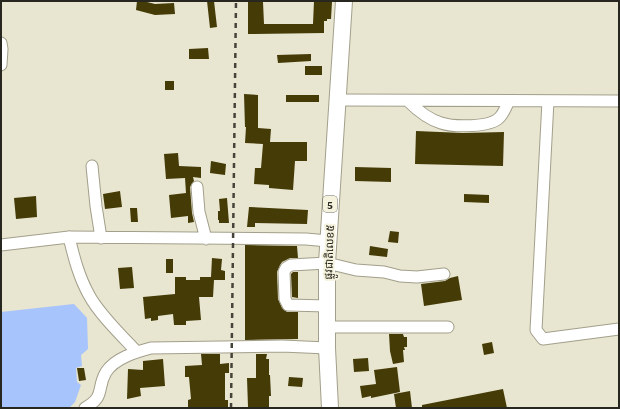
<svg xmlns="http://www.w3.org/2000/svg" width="620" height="409" viewBox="0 0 620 409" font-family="Literata,'Noto Sans Khmer',serif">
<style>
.water{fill:#a7c4fc}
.building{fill:#443b06}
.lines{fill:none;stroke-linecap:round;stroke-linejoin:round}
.minor-casing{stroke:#a29f8b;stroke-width:13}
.highway-casing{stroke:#a29f8b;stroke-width:18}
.minor{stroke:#fff;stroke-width:11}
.highway{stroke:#fff;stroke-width:16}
.rail{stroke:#46443a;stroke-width:2.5;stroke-dasharray:5 5;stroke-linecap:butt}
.labels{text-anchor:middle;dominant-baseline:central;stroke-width:4;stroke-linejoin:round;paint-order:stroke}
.shield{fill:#f5f2dd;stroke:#666458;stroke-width:1}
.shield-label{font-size:10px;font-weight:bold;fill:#28271f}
.street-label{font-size:11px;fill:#28271f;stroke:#f5f2dd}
</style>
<rect width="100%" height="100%" fill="#e8e5d0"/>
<path class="water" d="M74,304L87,318L88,349L81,355L82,366L76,368L77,382L81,385L75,402L69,408H1V312Z"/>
<path class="building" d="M137,1H143L155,4L174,3L175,14L155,15L136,10Z
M207,1H214L217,27L210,28Z
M314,1L332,2L331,19H327V21H324V33L248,34V2H263L264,24H313Z
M208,48L209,59H189V49Z
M311,54V61L278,63L277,55Z
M305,66H322V75H305Z
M165,81H174V90H165Z
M244,94L258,95V128L271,129L270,142H307V161H295L293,190L269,188V185L254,184L255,168H261L263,144L245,143L246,127H245Z
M286,95H319V102H286Z
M416,131L463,133L504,132L503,166L415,164Z
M178,153L179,166L201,167V178L193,177L194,181L190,187L192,213L194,222L188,223V216L171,218L169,195L186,193L185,178L166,179L164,154Z
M211,161L226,164L225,175L210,173Z
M355,167L391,168V182L355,181Z
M120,191L122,207L105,209L103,194Z
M464,194L489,195V203L464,202Z
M36,196L37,217L16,219L14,198Z
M227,198L229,223H219V220H218V211H220L219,199Z
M249,207L308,210L307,224L255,223V227H247Z
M130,208H137L138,222H131Z
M390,231L399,232L398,243L388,242Z
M245,245L297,246L298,258H290L282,262L280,265L277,272L278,299L282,308L287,312H298V339L245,340Z
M370,246L388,249L387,257L369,255Z
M212,258L222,259L221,270L225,271V280H214L213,297H199L201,320L186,321V325H174L173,314L158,316V320L151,321V318L145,319L143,297L175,294V277H186V280H200V277H211Z
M166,259H173V273H166Z
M132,267L134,288L120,289L118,268Z
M293,272H298V298L292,297L291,274Z
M458,276L462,300L424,306L421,284L445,281L450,278Z
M389,334H403L404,337H407V347H404L405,350H403L404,362L393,364L390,351Z
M492,342L494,353L484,355L482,344Z
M201,354H220V364L229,363V373H225V400H228V408H188V400L191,399L189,377H185V366L202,365Z
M256,354H267L266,359H269V375H270L271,396H269V407H248L247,378H256Z
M368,358L369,371L354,372L353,359Z
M163,359L165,386L140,388L141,396L127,399L128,369L143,370V361Z
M397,367L400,392L371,398V396L362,398L360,386L376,384L374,370Z
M77,368H84L86,380L79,381Z
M289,377L303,378L302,387L288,386Z
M503,389L507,408H422V405Z
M410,391L412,408H396L394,394Z"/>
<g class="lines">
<g class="minor-casing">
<path id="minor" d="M1,43L2,49L1,65
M338,100L619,101
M408,101C417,110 428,119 441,123C453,127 491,128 500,117C504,113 506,106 509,101
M548,101L536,330L543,339L619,329
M92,166L96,206L101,238
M197,187L199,212L206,239
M69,237C74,258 79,277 89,295C99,314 122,336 137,352
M1,245L69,237L306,239L328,241
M327,306L288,305L285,299L284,272L286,268L291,265L327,263L356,270L384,272L400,276L417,277L444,274
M327,327H448
M85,408C106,396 96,389 106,372C115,358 136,352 151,348L282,346L327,348"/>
</g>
<g class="highway-casing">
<path id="highway" d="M330,408L327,348V263L344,1"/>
</g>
<use href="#minor" class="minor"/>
<use href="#highway" class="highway"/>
<path class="rail" d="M231,408L236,1"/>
</g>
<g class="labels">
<rect class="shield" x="323" y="196" width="14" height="16" rx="3"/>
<g class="shield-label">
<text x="330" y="204">5</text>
</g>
<g class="street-label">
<text transform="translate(328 252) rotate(-88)">ផ្លូវជាតិលេខ៥</text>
</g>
</g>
<rect width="620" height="409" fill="none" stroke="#28271f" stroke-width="4"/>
</svg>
